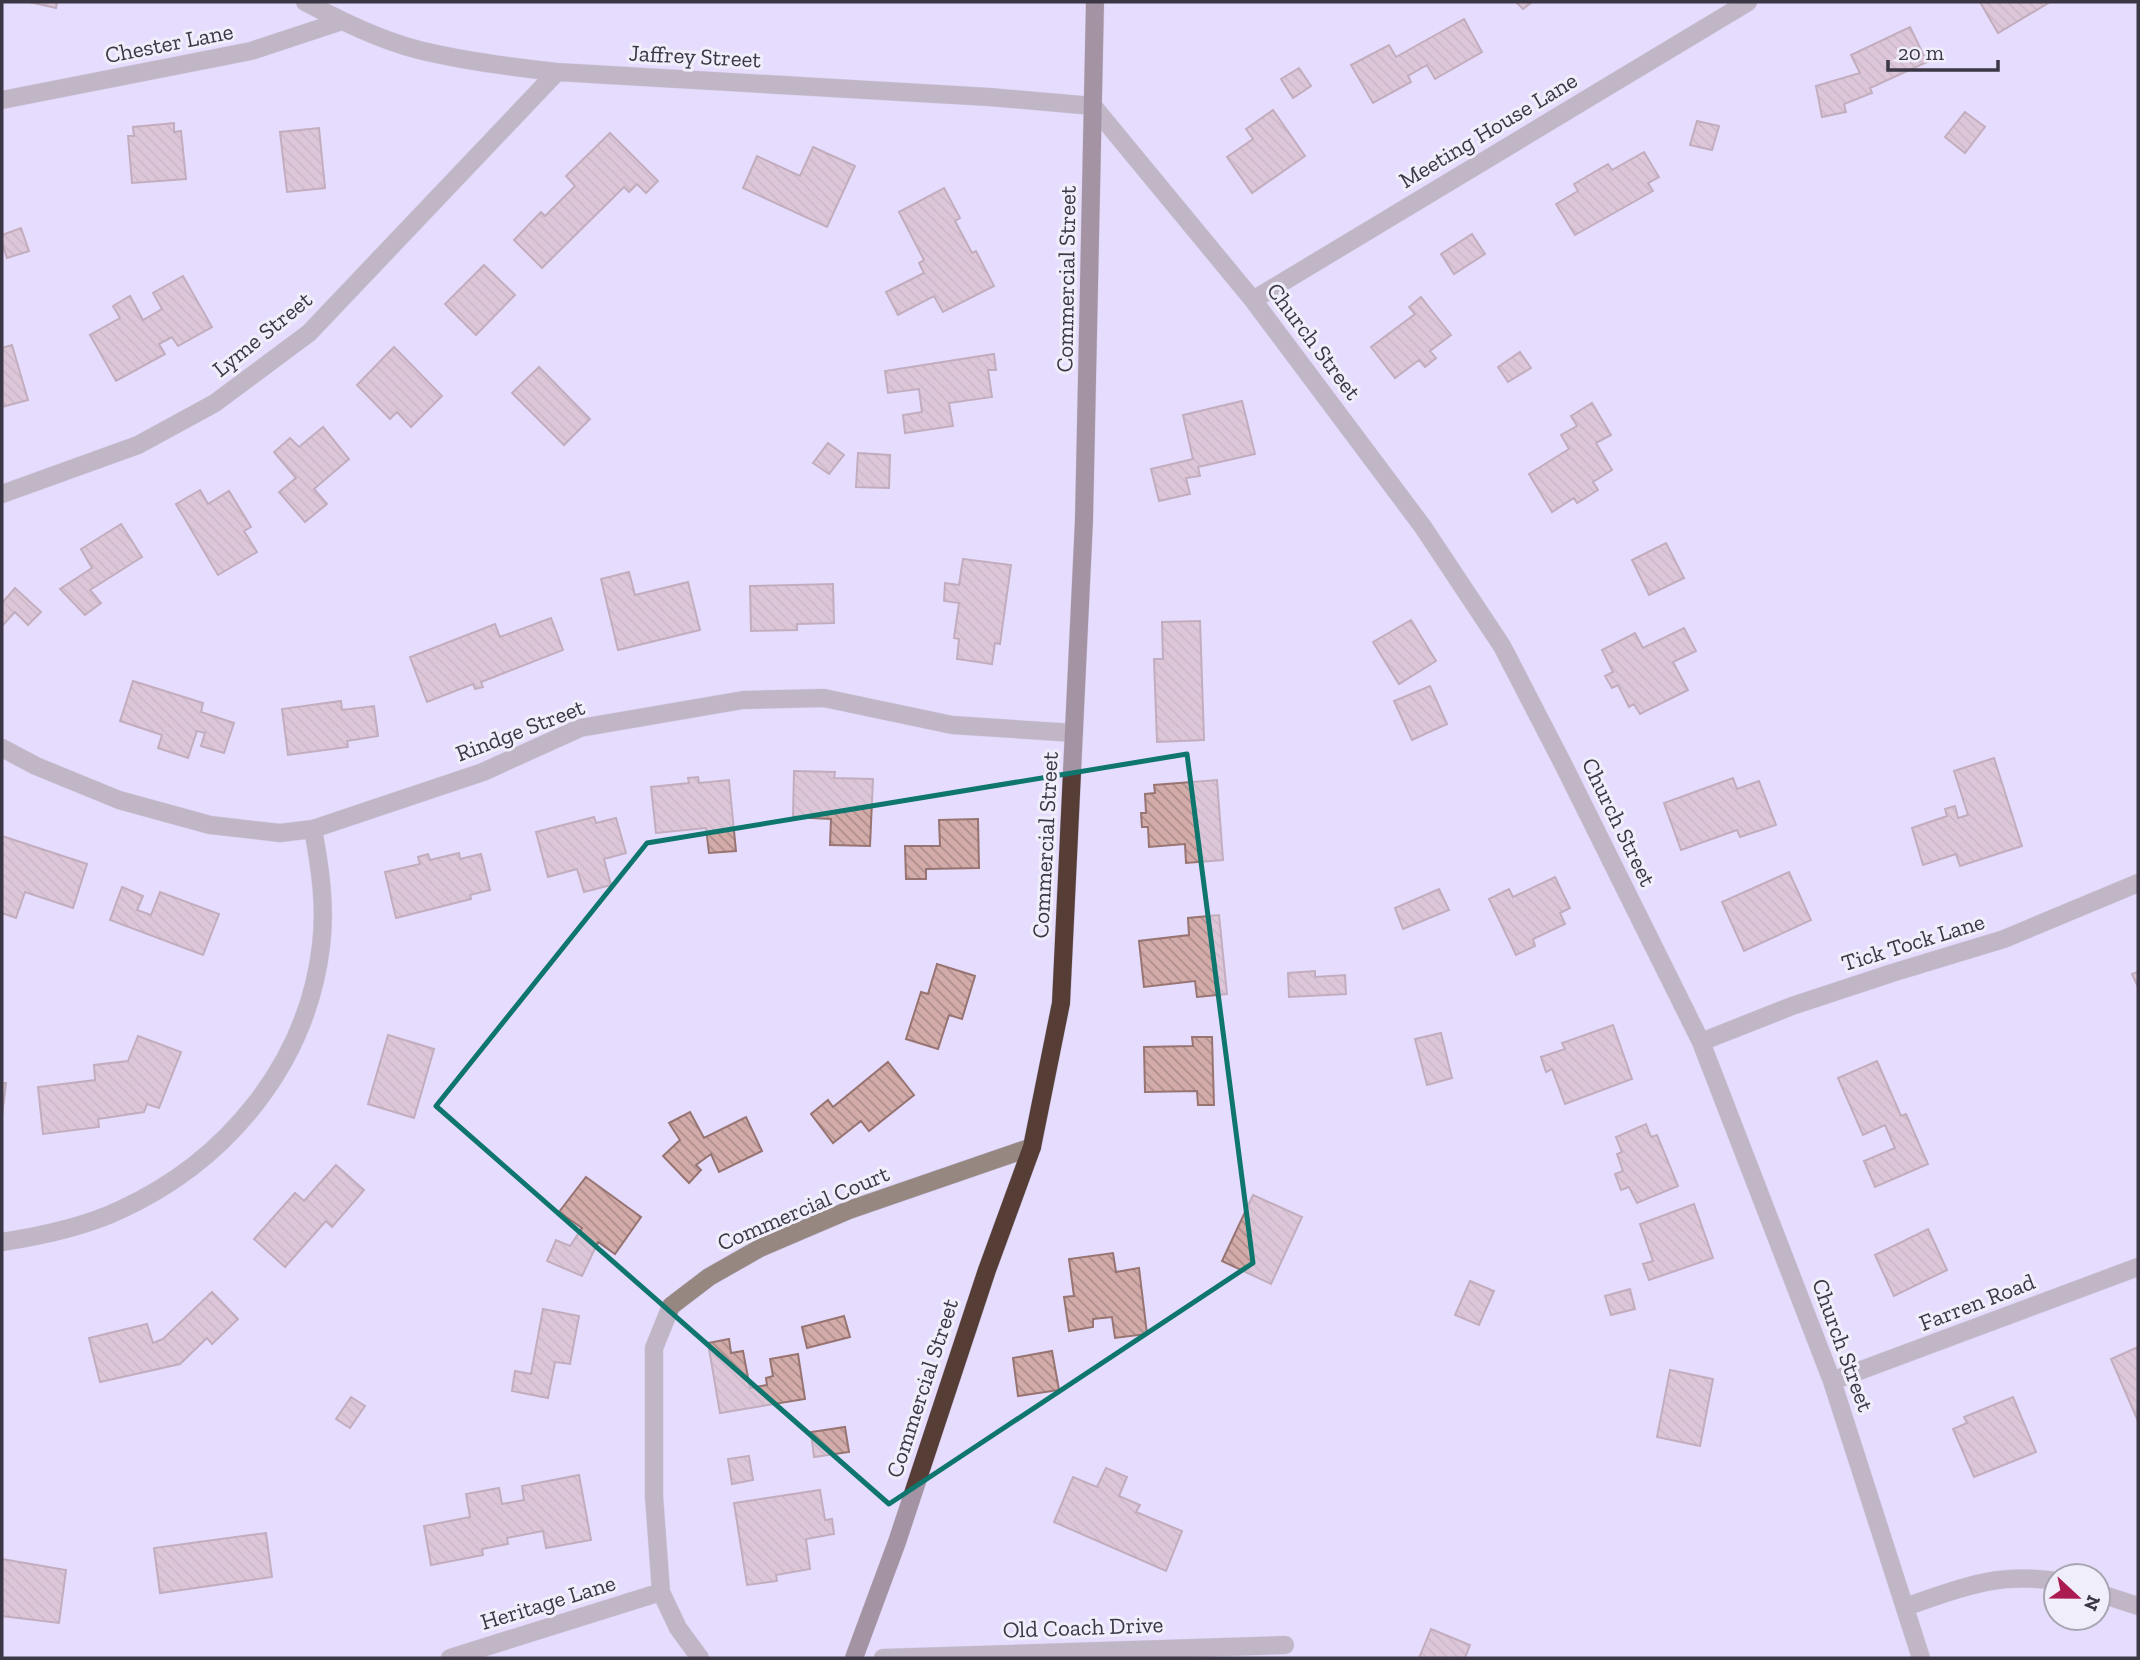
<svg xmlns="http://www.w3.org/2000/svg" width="2140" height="1660" viewBox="0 0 2140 1660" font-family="'Zilla Slab',serif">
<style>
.building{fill:url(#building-back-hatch);stroke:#977472;stroke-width:2}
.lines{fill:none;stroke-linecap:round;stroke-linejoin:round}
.minor-casing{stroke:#c4bcd9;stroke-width:19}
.major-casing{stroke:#c4bcd9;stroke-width:19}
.minor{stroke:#968781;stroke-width:18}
.major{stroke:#563d35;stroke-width:18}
.marked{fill:none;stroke:#0f766e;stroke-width:5;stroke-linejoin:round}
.labels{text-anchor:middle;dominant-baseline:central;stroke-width:6;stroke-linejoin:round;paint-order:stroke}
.street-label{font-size:23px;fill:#3b3744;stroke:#f1eefb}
</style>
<defs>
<pattern id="building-back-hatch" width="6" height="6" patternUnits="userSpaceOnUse" patternTransform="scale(1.75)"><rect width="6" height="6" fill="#d3acaa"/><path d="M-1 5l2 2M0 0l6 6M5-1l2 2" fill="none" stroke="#ac8d8c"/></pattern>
</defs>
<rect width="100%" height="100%" fill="#e6ddfe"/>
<path class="building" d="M29,2H57L56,8Z
M1516,2H1532L1523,9Z
M1980,2H2050L1998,33Z
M1464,19L1482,52L1435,79L1427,65L1408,76L1411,82L1373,103L1351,65L1389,45L1396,57Z
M1910,27L1927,62L1870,88L1872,93L1844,104L1846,112L1822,117L1816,86L1860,73L1851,55Z
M1299,68L1311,86L1293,98L1281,79Z
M1273,110L1305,156L1252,193L1227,157L1253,139L1246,129Z
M1965,112L1985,127L1965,153L1945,137Z
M1697,121L1719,126L1712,150L1690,145Z
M174,123V132L181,131L186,179L132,183L128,136H134L133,127Z
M319,128L325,188L287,192L280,132Z
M610,133L658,181L646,193L637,184L629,192L624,187L542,268L514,240L541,212L545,216L575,186L566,176Z
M813,147L855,166L827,227L743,188L757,156L800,176Z
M1644,152L1659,177L1648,183L1653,191L1575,235L1556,204L1578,191L1574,184L1608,164L1612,170Z
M944,188L960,218L955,221L972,253L976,251L994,286L943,312L934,296L898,315L886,292L924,273L919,263L924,260L899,212Z
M21,228L29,251L7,258L2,243V235Z
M1472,234L1485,254L1454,274L1441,254Z
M484,265L515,295L476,335L445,304Z
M183,276L212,327L178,346L172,337L159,344L165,354L116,381L90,335L120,318L113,306L130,296L143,320L162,309L153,293Z
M1421,297L1451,335L1430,351L1436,358L1425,367L1419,360L1395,378L1371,347L1415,314L1409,307Z
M12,345L28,400L2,407V348Z
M394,347L442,396L411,427L397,412L390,419L357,385Z
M1520,352L1531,368L1508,382L1498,367Z
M994,354L996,370H988L992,397L949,403L953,426L905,433L903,415L922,412L919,389L888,393L885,371Z
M539,367L590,419L564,445L512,393Z
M1242,401L1255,454L1198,467L1200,476L1186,478L1190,494L1159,501L1151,469L1193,459L1183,415Z
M1592,403L1611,435L1596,443L1612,470L1593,482L1598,490L1577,503L1574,498L1552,512L1529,474L1569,449L1561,435L1577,426L1571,416Z
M323,427L349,459L314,489L327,504L305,522L279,492L296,478L274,452L290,438L299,447Z
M828,443L844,455L829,474L813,463Z
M858,453L890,455L889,488L856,487Z
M200,490L208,504L229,491L251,527L244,531L257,552L218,575L176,504Z
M121,524L142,557L90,590L101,603L85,615L60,589L92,568L81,549Z
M1666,543L1684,578L1649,595L1632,560Z
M963,559L1011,565L1000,644L995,643L992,664L957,659L959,639L954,638L959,603L944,601L945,583L959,585Z
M629,572L635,595L688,582L700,630L618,650L601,579Z
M833,584L834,623L797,624V630L751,631L750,586Z
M15,588L41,612L28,625L15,612L2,626V603Z
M551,618L563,650L481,682L483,687L475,689L473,684L427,702L410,657L495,624L500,637Z
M1411,620L1436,661L1399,684L1373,642Z
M1200,621L1204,740L1157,742L1154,659H1163L1162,622Z
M1684,628L1696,651L1673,662L1688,690L1640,714L1634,704L1629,707L1618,685L1612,688L1605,676L1613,672L1602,650L1635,633L1643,648Z
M133,681L203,703L201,712L234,723L224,753L201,746L205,733L197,731L188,758L158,748L162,735L120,721Z
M1430,686L1447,724L1412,740L1394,701Z
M341,701L342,710L374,706L378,736L347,741L348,747L288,755L282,709Z
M1994,758L2022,846L1960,866L1956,854L1923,865L1912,828L1947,816L1945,809L1955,806L1958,818L1968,815L1954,771Z
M794,771L835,772L834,778L873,779L870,846L830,845L831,819L793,817Z
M698,777L699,783L729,780L736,851L709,853L706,828L656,833L651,787L689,783L688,778Z
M1733,778L1737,789L1759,781L1776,825L1740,837L1737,830L1681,850L1664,803Z
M1217,780L1223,860L1186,863L1185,844L1149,847L1148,827H1142L1141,813H1146L1145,794L1155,793L1154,785Z
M594,817L596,823L616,818L626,853L604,859L611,885L584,892L577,869L548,877L536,832Z
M978,819L979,868L926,869V879H906L905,846H940L939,820Z
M2,836L87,864L73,908L25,892L16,918L2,913Z
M459,853L460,859L481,854L490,890L470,895L471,899L396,918L385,872L420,864L418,857L428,854L430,860Z
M1789,872L1811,920L1744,951L1722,902Z
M1555,877L1570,908L1560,913L1565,924L1533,939L1535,946L1516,955L1489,899L1509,889L1513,897Z
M122,887L143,896L137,910L151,915L160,892L219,914L203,955L110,920Z
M1439,889L1449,910L1403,929L1395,908Z
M1219,915L1227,994L1197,997L1195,981L1144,987L1139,941L1189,935L1188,918Z
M937,964L975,976L962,1019L949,1015L938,1049L906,1039L921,992L928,994Z
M1315,971V977L1345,975L1346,994L1289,997L1288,973Z
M2138,972V987L2132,974Z
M1613,1025L1632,1079L1565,1104L1552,1069L1546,1072L1541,1057L1565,1049L1562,1043Z
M1441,1033L1452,1078L1427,1085L1415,1039Z
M388,1035L434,1049L414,1118L368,1104Z
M138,1036L181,1052L159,1108L147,1104L144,1112L98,1119L99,1127L43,1134L38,1087L95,1080L94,1065L128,1061Z
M1192,1037H1212L1214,1105H1198L1197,1091L1145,1092L1144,1047L1193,1046Z
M1877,1061L1901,1116L1906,1114L1928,1164L1875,1187L1864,1161L1895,1148L1885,1125L1863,1135L1838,1078Z
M888,1062L914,1095L869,1131L861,1121L833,1143L811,1114L828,1100L833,1107Z
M2,1083H6L2,1116Z
M690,1112L704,1138L746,1117L762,1151L719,1172L711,1154L696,1165L701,1170L689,1183L663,1156L680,1140L669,1123Z
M1646,1124L1651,1137L1657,1135L1678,1186L1637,1203L1629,1187L1621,1190L1615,1174L1623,1171L1617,1154L1622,1152L1616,1137Z
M336,1165L364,1190L332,1227L326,1221L285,1267L254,1239L295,1193L304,1201Z
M586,1177L641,1217L615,1254L598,1242L582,1276L547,1261L556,1240L570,1246L582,1228L559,1212Z
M1253,1195L1302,1217L1271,1284L1222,1261Z
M1694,1204L1713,1258L1649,1280L1643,1264L1653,1261L1640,1224Z
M1928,1229L1947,1270L1894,1296L1875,1255Z
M1113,1253L1116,1272L1139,1268L1147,1334L1115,1338L1112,1317L1093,1319V1327L1069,1331L1064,1297L1074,1296L1069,1259Z
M1470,1281L1494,1291L1479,1325L1455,1315Z
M1630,1289L1635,1309L1611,1315L1605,1296Z
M212,1292L238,1319L212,1344L207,1338L180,1364L100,1382L89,1338L147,1324L153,1343L163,1339Z
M543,1309L579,1316L570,1364L555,1362L548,1398L512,1391L515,1371L531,1374Z
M844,1316L850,1337L807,1348L802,1327Z
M729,1339L731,1353L743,1351L750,1388L767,1385L766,1378L773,1376L770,1359L798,1354L805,1399L720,1413L708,1343Z
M2138,1347V1421L2111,1359Z
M1052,1351L1059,1390L1018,1396L1013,1358Z
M1670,1370L1713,1379L1700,1446L1657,1437Z
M351,1397L365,1406L350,1428L336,1419Z
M2013,1397L2036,1452L1974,1477L1953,1429L1967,1423L1964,1417Z
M845,1427L849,1452L814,1457L811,1432Z
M749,1456L753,1480L732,1484L728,1459Z
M1106,1468L1127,1477L1119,1496L1140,1505L1136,1512L1182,1531L1166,1571L1054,1522L1073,1477L1097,1487Z
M579,1475L591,1540L546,1548L543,1531L507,1538L508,1544L482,1549L483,1555L431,1565L424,1526L470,1517L466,1494L499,1488L502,1504L524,1500L522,1486Z
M820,1490L825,1520L832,1519L834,1534L806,1539L810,1569L776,1575L777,1581L747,1585L734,1503Z
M266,1533L272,1577L160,1593L154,1548Z
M2,1559L66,1570L59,1623L2,1616Z
M1431,1629L1470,1645L1465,1658H1419Z"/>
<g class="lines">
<g class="minor-casing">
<path id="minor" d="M305,2C340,20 379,40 419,50C464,61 510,67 557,72L989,97L1093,106L1253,300L1423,527L1502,646L1564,766L1701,1042L1832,1381L1921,1658
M2,100L251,51L342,21
M1253,300L1748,2
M2,494L138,445L215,403L309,333L557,72
M2,748L36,766L119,800L210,825L280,833L313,829L483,772L580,728L743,700L824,698L952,725L1074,733
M1701,1042L1792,1006L1892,973L2004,939L2138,883
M2,1242C41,1236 84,1227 120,1210C227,1161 307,1064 321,946C326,906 320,867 313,829
M1832,1381L2138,1267
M2098,1593L2138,1606
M1905,1607C1960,1588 1996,1572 2056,1581
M450,1658L661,1592
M700,1658L678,1628L661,1592L654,1496V1348L671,1306L709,1277L760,1248L849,1210L1032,1147
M883,1658L1285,1645"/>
</g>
<g class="major-casing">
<path id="major" d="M854,1658L897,1542L987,1270L1032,1147L1061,1003L1084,520L1095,2"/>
</g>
<use href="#minor" class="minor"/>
<use href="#major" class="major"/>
</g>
<path d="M0 0H2140V1660H0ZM1187,754L1253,1263L889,1504L436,1106L647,843Z" fill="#e6ddfe" fill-opacity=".55" fill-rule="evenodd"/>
<path class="marked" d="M1187,754L1253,1263L889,1504L436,1106L647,843Z"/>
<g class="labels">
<g class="street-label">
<text transform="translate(169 43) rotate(-11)">Chester Lane</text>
<text transform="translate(695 56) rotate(3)">Jaffrey Street</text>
<text transform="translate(1488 130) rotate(-31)">Meeting House Lane</text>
<text transform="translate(1066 279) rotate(-89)">Commercial Street</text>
<text transform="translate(262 334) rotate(-39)">Lyme Street</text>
<text transform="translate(1314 341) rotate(53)">Church Street</text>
<text transform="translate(520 730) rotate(-21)">Rindge Street</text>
<text transform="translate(1619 822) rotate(64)">Church Street</text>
<text transform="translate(1045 845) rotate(-87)">Commercial Street</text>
<text transform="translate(1913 942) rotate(-17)">Tick Tock Lane</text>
<text transform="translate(803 1208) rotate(-23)">Commercial Court</text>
<text transform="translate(1977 1302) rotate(-21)">Farren Road</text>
<text transform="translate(1843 1345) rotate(70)">Church Street</text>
<text transform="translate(922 1388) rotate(-72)">Commercial Street</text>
<text transform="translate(548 1602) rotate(-17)">Heritage Lane</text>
<text transform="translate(1083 1627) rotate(-2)">Old Coach Drive</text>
</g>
</g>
<rect width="2140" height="1660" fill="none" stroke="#3b3744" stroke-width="7"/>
<g transform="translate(2077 1597) rotate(112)"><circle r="33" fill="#f1eefb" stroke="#a8a5b2" stroke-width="2"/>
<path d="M0-5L12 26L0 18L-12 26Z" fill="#ab1a50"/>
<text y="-10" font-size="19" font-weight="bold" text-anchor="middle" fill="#3b3744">N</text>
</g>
<path d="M1888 60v10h110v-10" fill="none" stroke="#3b3744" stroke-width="3.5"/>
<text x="1898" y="60" font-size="21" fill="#3b3744" stroke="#f1eefb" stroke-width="5" paint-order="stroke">20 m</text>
</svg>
